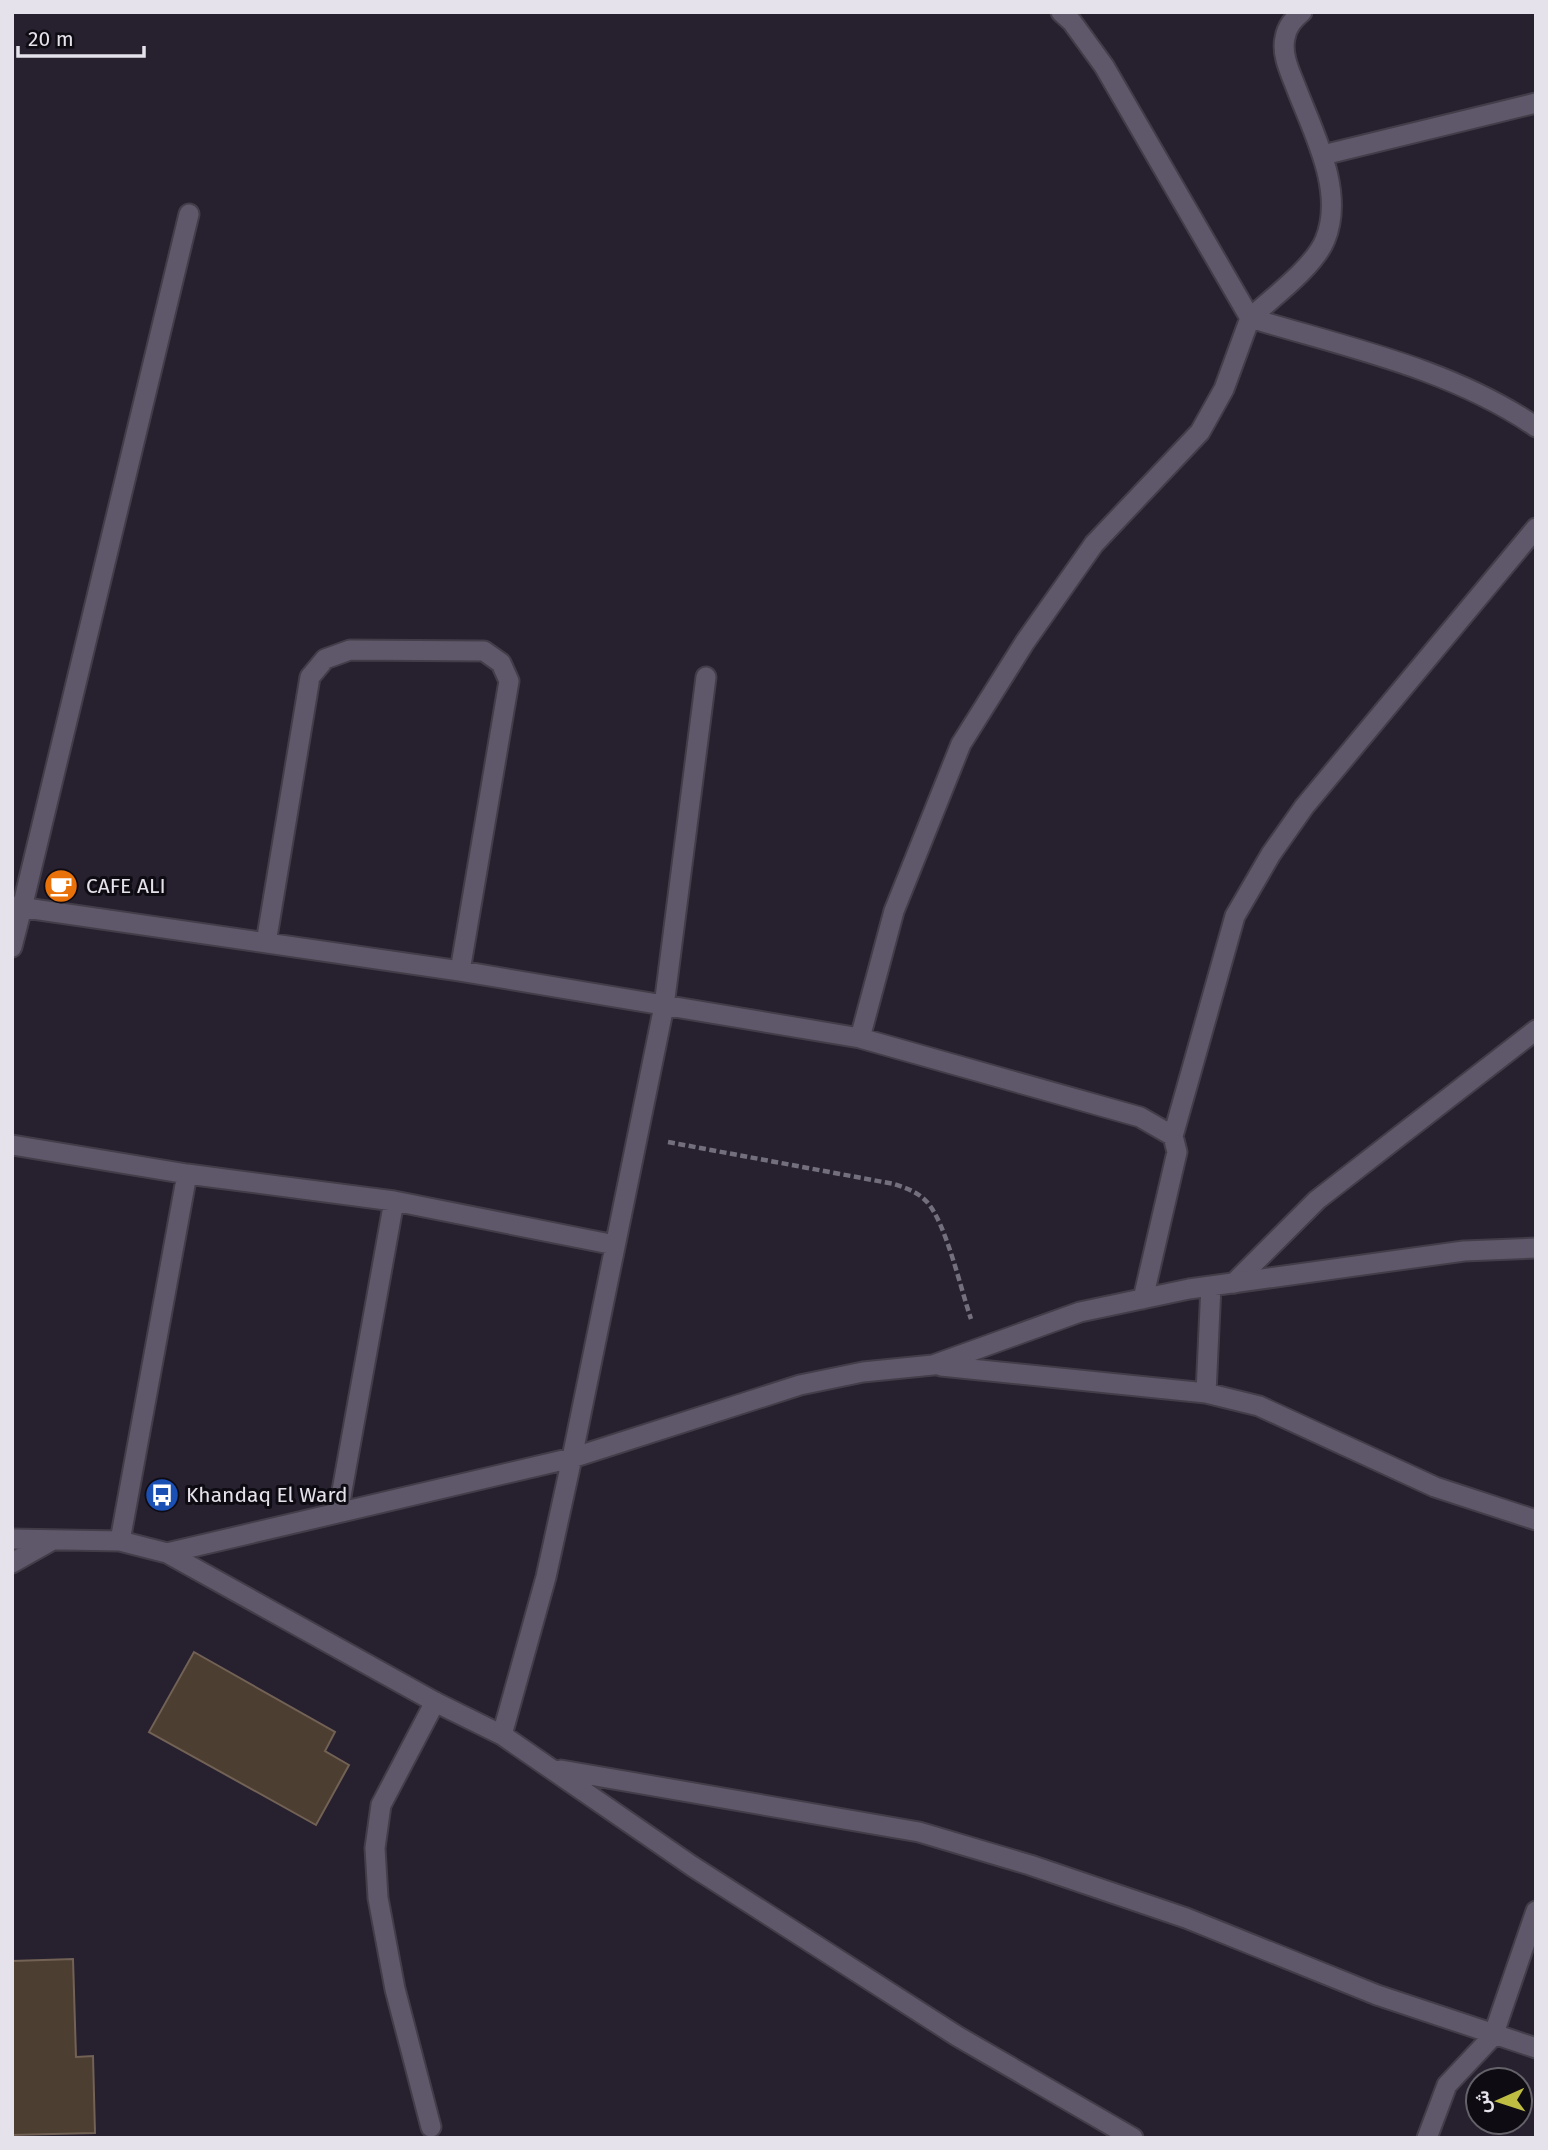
<svg xmlns="http://www.w3.org/2000/svg" width="1548" height="2150" viewBox="0 0 1548 2150" font-family="'Fira Sans',Vazirmatn,sans-serif">
<style>
.building{fill:#4d3e32;stroke:#726255;stroke-width:2}
.lines{fill:none;stroke-linecap:round;stroke-linejoin:round}
.service-casing{stroke:#433d49;stroke-width:23}
.minor-casing{stroke:#433d49;stroke-width:23}
.path{stroke:#746f7c;stroke-width:4.5;stroke-dasharray:7 3.5;stroke-linecap:butt}
.service{stroke:#5f586a;stroke-width:19}
.minor{stroke:#5f586a;stroke-width:19}
.labels{text-anchor:middle;dominant-baseline:central;stroke-width:6;stroke-linejoin:round;paint-order:stroke}
.poi-label{font-size:21px;fill:#e6e2ec;stroke:#0e0b12;text-anchor:start}
</style>
<rect width="100%" height="100%" fill="#26202f"/>
<path class="building" d="M194,1652L335,1732L325,1751L349,1765L316,1825L149,1732Z
M73,1959L76,2057L93,2056L95,2133L12,2135V1961Z"/>
<g class="lines">
<g class="service-casing">
<path id="service" d="M1323,155L1536,103
M22,908L189,214
M1234,1283L1317,1200L1536,1030
M431,2127L395,1989L378,1898L375,1848L381,1805L435,1702"/>
</g>
<g class="minor-casing">
<path id="minor" d="M1250,318C1272,298 1314,267 1325,240C1345,192 1314,134 1297,90C1291,74 1281,55 1285,38C1287,26 1293,20 1302,12
M1250,318C1346,347 1452,369 1536,427
M12,906L460,971L860,1038L1140,1117L1173,1136L1177,1152L1143,1299
M266,943L310,677L325,659L350,650L484,651L501,663L509,681L460,971
M12,947L22,908
M860,1038L894,911L961,744L1025,642L1094,544L1200,432L1224,389L1250,318L1104,66L1072,22L1061,12
M1173,1136L1235,916L1271,854L1304,807L1536,528
M12,1145L187,1174L394,1201L615,1245
M941,1366L1206,1393L1259,1406L1435,1487L1536,1520
M1206,1393L1211,1286
M338,1513L394,1201
M12,1539L120,1541L167,1553L435,1702L502,1735L692,1866L957,2036L1133,2138
M120,1541L187,1174
M167,1553L572,1458L800,1385L863,1372L933,1365L1080,1312L1189,1289L1464,1251L1536,1248
M12,1563L51,1541
M502,1735L546,1577L572,1458L664,1006L706,677
M561,1770L919,1832L1030,1865L1186,1918L1377,1995L1536,2048
M1427,2138L1447,2085L1493,2036L1536,1911"/>
</g>
<path class="path" d="M668,1142L894,1184C906,1188 918,1192 927,1202C946,1223 961,1290 971,1319"/>
<use href="#service" class="service"/>
<use href="#minor" class="minor"/>
</g>
<defs>
<g id="cafe-disc" transform="scale(1.75)"><circle r="9.5" fill="#e8710a" stroke="#0e0b12"/><path d="M-5.5-4.5H6V0H3Q3 3.5 0 3.5H-2.5Q-5.5 3.5-5.5 0ZM3-3.2v2h1.7v-2ZM-6 4.5H4V6H-6Z" fill="#fff"/></g>
<g id="bus-disc" transform="scale(1.75)"><circle r="9.5" fill="#1a4fb4" stroke="#0e0b12"/><path d="M-5-6H5V4H4V6H2V4H-2V6H-4V4H-5ZM-3.5-4V0h7V-4ZM-3.5 1.2v1.5H-2V1.2ZM2 1.2v1.5H3.5V1.2Z" fill="#fff"/></g>
</defs>
<g fill-rule="evenodd">
<use href="#cafe-disc" x="61" y="886"/>
<use href="#bus-disc" x="162" y="1495"/>
</g>
<g class="labels">
<g class="poi-label">
<text x="86" y="886">CAFE ALI</text>
<text x="186" y="1495">Khandaq El Ward</text>
</g>
</g>
<rect width="1548" height="2150" fill="none" stroke="#e6e2ec" stroke-width="28"/>
<g transform="translate(1499 2101) rotate(267)"><circle r="33" fill="#0e0b12" stroke="#646169" stroke-width="2"/>
<path d="M0-5L12 26L0 18L-12 26Z" fill="#bfbe42"/>
<text y="-10" font-size="19" font-weight="bold" text-anchor="middle" fill="#e6e2ec">ش</text>
</g>
<path d="M18 46v10h126v-10" fill="none" stroke="#e6e2ec" stroke-width="3.5"/>
<text x="28" y="46" font-size="21" fill="#e6e2ec" stroke="#0e0b12" stroke-width="5" paint-order="stroke">20 m</text>
</svg>
